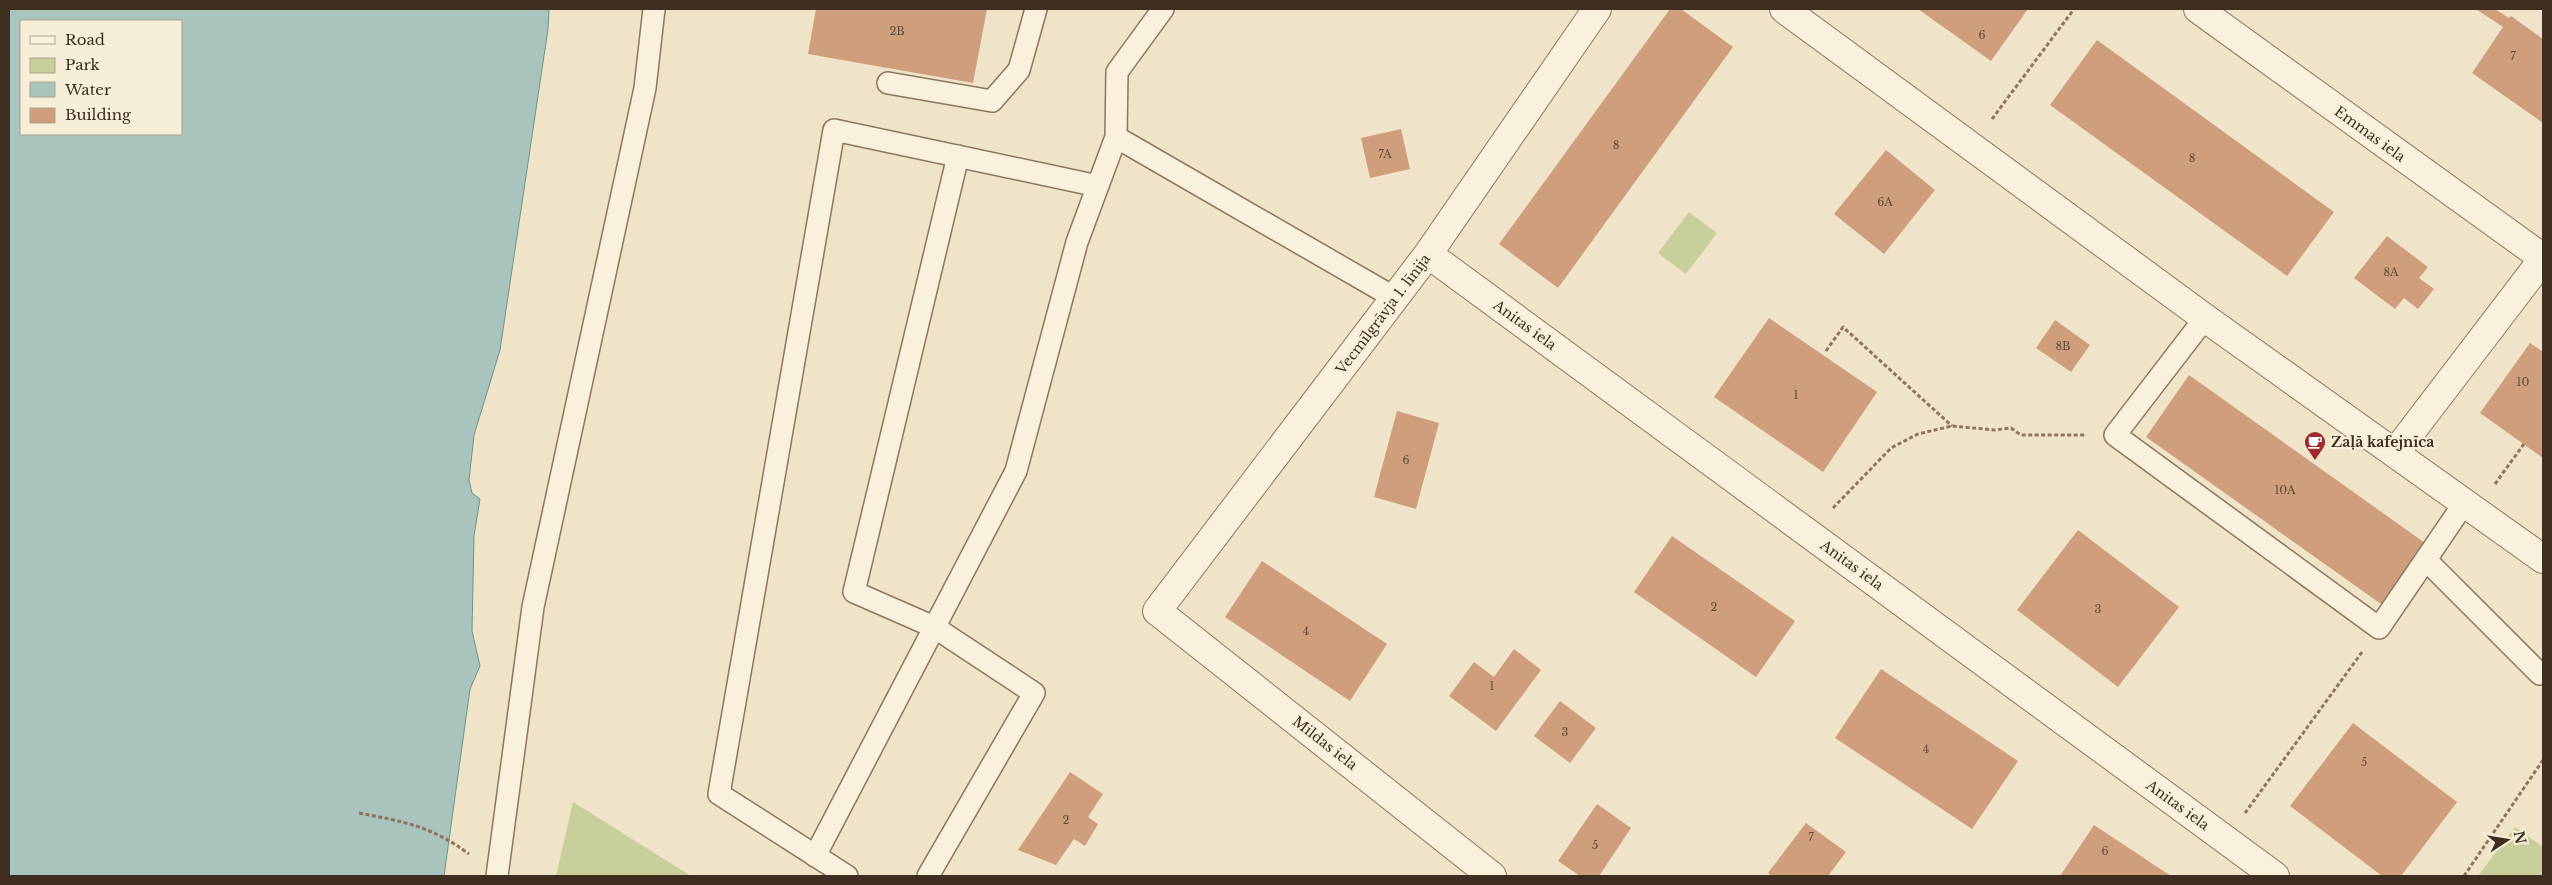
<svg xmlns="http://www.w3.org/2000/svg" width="2552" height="885" viewBox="0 0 2552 885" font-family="'Libre Baskerville',serif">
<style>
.green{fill:#c9cf9b}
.water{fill:#a9c4bc;stroke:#6f938a;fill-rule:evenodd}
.building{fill:#cf9f7d}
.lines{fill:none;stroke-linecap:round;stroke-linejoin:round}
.service-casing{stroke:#8d765c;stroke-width:24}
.minor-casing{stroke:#8d765c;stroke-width:30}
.tertiary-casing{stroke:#8d765c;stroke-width:30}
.path{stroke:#8d765c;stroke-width:3;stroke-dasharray:4 2.5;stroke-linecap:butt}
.service{stroke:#faf1dc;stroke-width:21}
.minor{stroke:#faf1dc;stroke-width:28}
.tertiary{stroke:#faf1dc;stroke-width:28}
.labels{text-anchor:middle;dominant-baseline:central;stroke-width:4.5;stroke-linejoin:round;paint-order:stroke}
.number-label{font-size:11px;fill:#624a37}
.street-label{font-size:14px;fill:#3d2e20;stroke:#f7eed8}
.poi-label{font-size:14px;font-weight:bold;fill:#3d2e20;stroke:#f7eed8;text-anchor:start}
</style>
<rect width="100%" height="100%" fill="#f0e4c8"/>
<path class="green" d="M1689,212L1717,233L1686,274L1658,253Z
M573,802L691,876H556Z
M2515,827L2543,847V876H2478Z"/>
<path class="water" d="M9,9H549L548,29L500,350L474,435L469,480L472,493L480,499L474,536L472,631L480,666L470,689L444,876H9ZM21,21H181V134H21Z"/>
<path class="building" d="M816,9H987L973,83L808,54Z
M1670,9H1681L1733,47L1558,288L1499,244Z
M1918,9H2028L1991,61Z
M2476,9H2495L2509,18L2511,16L2543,39V123L2472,73L2503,27Z
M2097,40L2334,212L2287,276L2050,105Z
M1401,129L1410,169L1370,178L1361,138Z
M1886,150L1935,190L1884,254L1834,214Z
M2387,236L2428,267L2419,278L2434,289L2418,309L2404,298L2395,309L2354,278Z
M1769,318L1877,392L1823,472L1714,397Z
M2055,320L2090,345L2071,372L2036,348Z
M2530,343L2543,352V458L2480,413Z
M2189,375L2425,543L2381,604L2146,437Z
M1397,411L1439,423L1416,509L1374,497Z
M2078,530L2179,607L2118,687L2017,610Z
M1672,536L1795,621L1756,677L1634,592Z
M1262,561L1387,644L1350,701L1225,617Z
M1514,649L1541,670L1496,731L1449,696L1474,662L1494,677Z
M1881,669L2018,761L1972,829L1835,738Z
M1560,701L1596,728L1570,763L1534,736Z
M2353,723L2457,802L2401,876H2382L2290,806Z
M1070,772L1103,794L1088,817L1098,824L1085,846L1074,839L1056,865L1018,850Z
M1597,804L1631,828L1599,876H1580L1558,861Z
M1806,823L1846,852L1828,876H1772L1768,873Z
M2094,825L2171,876H2060Z"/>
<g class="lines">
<g class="service-casing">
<path id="service" d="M888,83L992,101L1019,70L1036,9
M1116,137L1395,298
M2205,318L2115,435L2379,628L2465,502
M2426,560L2540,674
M815,856L1016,471L1077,242L1116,137L1117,72L1163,9
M497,876L533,607L645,88L654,9
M847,876L719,794L834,130L1098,186
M928,876L1034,693L934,627L854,592L958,156"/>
</g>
<g class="minor-casing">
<path id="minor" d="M1784,9L2205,318L2543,559
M1428,254L2275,876
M2395,453L2543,259
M1492,876L1157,611L1428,254L1597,9"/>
</g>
<g class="tertiary-casing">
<path id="tertiary" d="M2198,9L2543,258"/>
</g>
<path class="path" d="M1992,119L2074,9
M1826,351L1843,327L1952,426
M2495,484L2524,444
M1833,508L1891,448L1918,434L1952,426L1995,430L2011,428L2021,435H2085
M359,813C405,822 431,826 469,854
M2245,813L2362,652
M2464,876L2543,760"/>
<use href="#service" class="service"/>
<use href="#minor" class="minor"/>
<use href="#tertiary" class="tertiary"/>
</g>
<defs>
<g id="cafe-pin" transform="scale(1.125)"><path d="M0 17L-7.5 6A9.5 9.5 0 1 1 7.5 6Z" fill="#9e2a2b" stroke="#f7eed8"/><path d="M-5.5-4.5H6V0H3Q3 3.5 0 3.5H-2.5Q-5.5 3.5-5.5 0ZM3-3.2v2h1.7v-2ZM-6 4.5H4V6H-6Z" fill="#fff"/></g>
</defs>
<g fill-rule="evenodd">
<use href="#cafe-pin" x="2315" y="442"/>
</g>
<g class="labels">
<g class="number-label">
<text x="897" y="31">2B</text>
<text x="1982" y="35">6</text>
<text x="2513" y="56">7</text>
<text x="1616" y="145">8</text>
<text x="1385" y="154">7A</text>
<text x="2192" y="158">8</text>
<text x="1885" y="202">6A</text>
<text x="2391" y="272">8A</text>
<text x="2063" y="346">8B</text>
<text x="2523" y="382">10</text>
<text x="1796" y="395">1</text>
<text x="1406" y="460">6</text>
<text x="2285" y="490">10A</text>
<text x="1714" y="607">2</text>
<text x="2098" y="609">3</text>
<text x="1306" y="631">4</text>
<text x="1492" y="686">1</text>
<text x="1565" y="732">3</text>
<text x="1926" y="749">4</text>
<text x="2364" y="762">5</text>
<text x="1066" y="820">2</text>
<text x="1811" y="837">7</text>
<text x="1595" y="845">5</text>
<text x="2105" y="851">6</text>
</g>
<g class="street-label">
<text transform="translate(2370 134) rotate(36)">Emmas iela</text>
<text transform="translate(1383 314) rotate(-53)">Vecmīlgrāvja 1. līnija</text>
<text transform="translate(1525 325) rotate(36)">Anitas iela</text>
<text transform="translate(1852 565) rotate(36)">Anitas iela</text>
<text transform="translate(1325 743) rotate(38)">Mildas iela</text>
<text transform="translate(2178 805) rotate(36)">Anitas iela</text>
</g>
<g class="poi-label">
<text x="2331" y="442">Zaļā kafejnīca</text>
</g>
</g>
<rect width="2552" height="885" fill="none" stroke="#3d2e20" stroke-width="20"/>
<rect x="20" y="20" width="162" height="115" fill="#f7eed8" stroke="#ada18e"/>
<rect x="30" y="36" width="25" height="8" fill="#faf1dc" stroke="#ada18e"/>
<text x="65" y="45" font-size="15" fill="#3d2e20">Road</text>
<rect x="30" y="58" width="25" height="15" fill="#c9cf9b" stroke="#ada18e"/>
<text x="65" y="70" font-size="15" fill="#3d2e20">Park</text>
<rect x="30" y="82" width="25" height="15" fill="#a9c4bc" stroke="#ada18e"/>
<text x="65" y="95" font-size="15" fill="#3d2e20">Water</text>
<rect x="30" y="108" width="25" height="15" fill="#cf9f7d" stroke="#ada18e"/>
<text x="65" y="120" font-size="15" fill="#3d2e20">Building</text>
<g transform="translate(2507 840) rotate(78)" stroke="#f7eed8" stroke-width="4" paint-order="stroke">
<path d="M0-4L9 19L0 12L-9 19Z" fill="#3d2e20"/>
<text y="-8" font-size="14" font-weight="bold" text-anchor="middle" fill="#3d2e20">N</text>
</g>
</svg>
